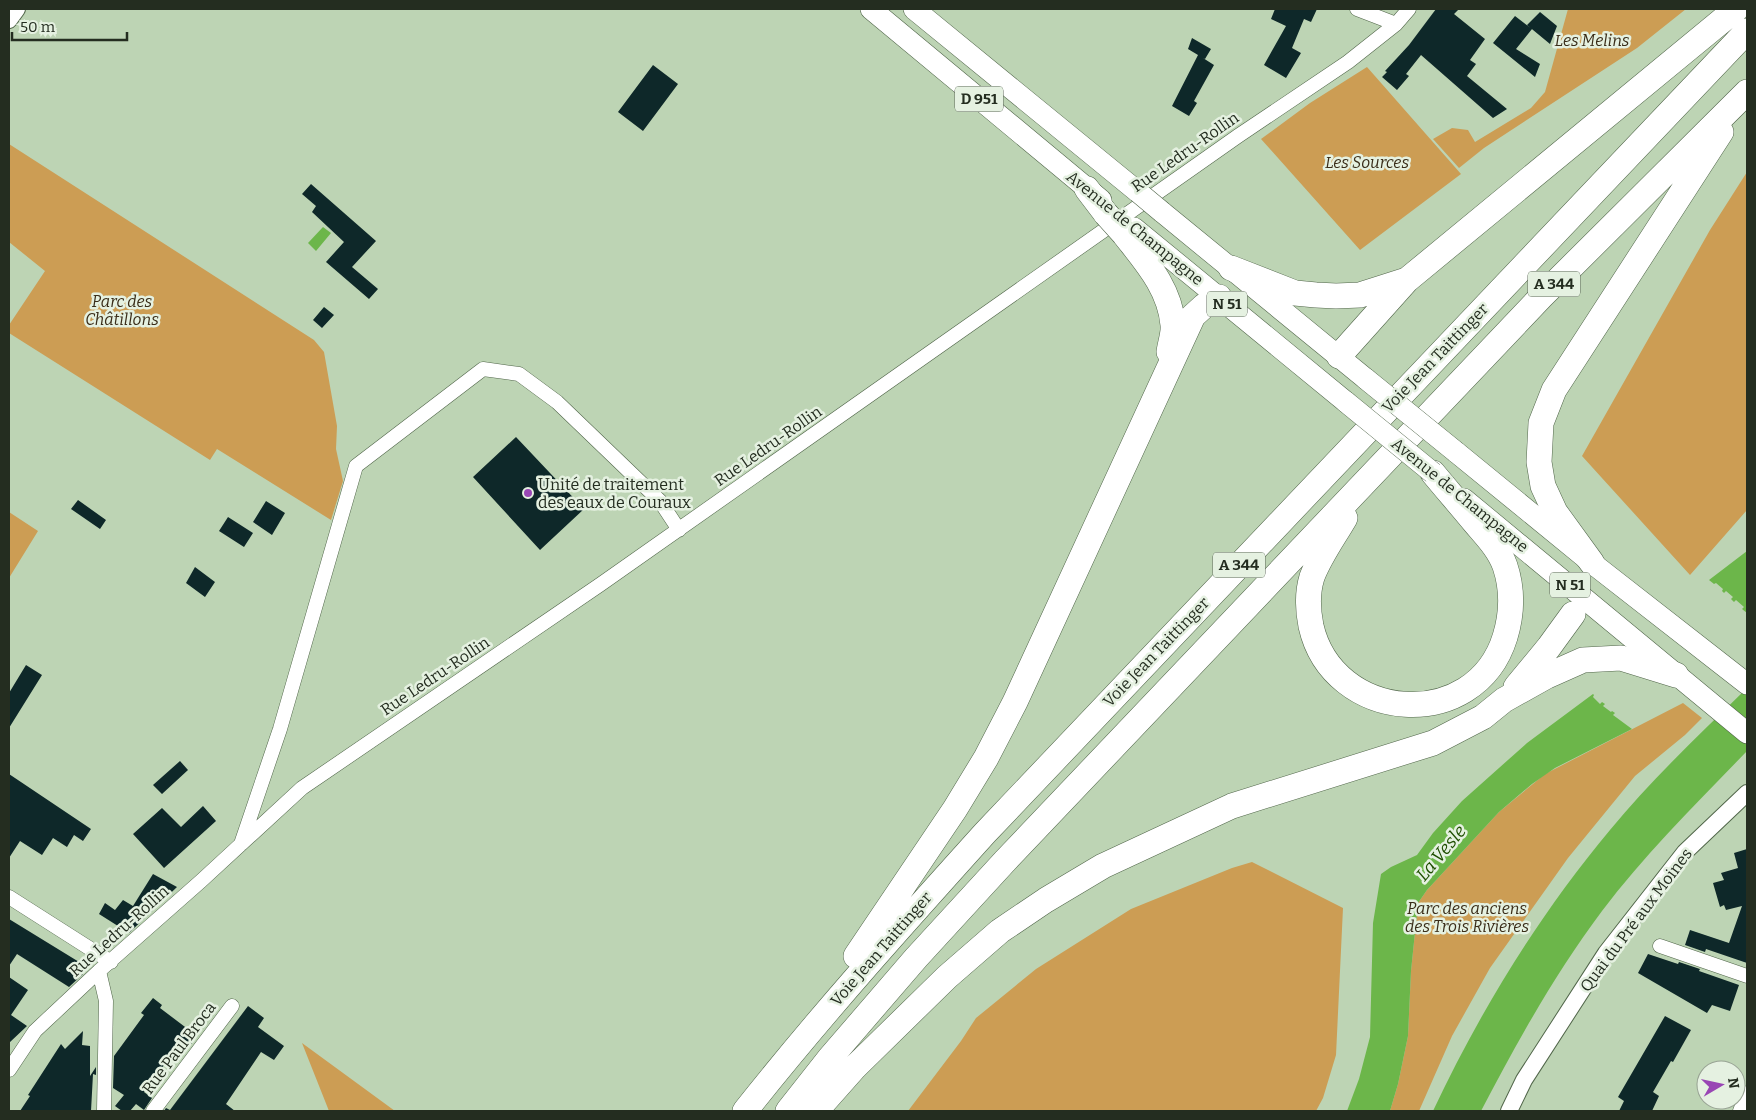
<svg xmlns="http://www.w3.org/2000/svg" width="1756" height="1120" viewBox="0 0 1756 1120" font-family="Bitter,serif">
<style>
.green{fill:#cc9d54}
.water{fill:#6cb64a}
.building{fill:#0e2829}
.lines{fill:none;stroke-linecap:round;stroke-linejoin:round}
.minor-casing{stroke:#51664a;stroke-width:15}
.tertiary-casing{stroke:#51664a;stroke-width:18}
.primary-casing{stroke:#51664a;stroke-width:22}
.motorway-casing{stroke:#51664a;stroke-width:26}
.minor{stroke:#fff;stroke-width:14}
.tertiary{stroke:#fff;stroke-width:16}
.primary{stroke:#fff;stroke-width:21}
.motorway{stroke:#fff;stroke-width:25}
.primary-bridge-casing{stroke:#51664a;stroke-width:22;stroke-linecap:butt}
.motorway-bridge-casing{stroke:#51664a;stroke-width:26;stroke-linecap:butt}
.primary-bridge{stroke:#fff;stroke-width:21}
.motorway-bridge{stroke:#fff;stroke-width:25}
.poi-dot{fill:#9946b4;stroke:#e5f1e1;stroke-width:2}
.labels{text-anchor:middle;dominant-baseline:central;stroke-width:5;stroke-linejoin:round;paint-order:stroke}
.shield{fill:#e5f1e1;stroke:#5e685a;stroke-width:1}
.shield-label{font-size:15px;font-weight:bold;fill:#242d20}
.park-label{font-size:16px;font-style:italic;fill:#3a2d19;stroke:#e5f1e1}
.street-label{font-size:16px;fill:#242d20;stroke:#e5f1e1}
.poi-label{font-size:16px;fill:#242d20;stroke:#e5f1e1;text-anchor:start}
.water-label{font-size:18px;font-style:italic;fill:#1f4f00;stroke:#e5f1e1}
</style>
<rect width="100%" height="100%" fill="#bdd4b4"/>
<path class="green" d="M1568,9H1686L1637,48L1484,148L1459,168L1433,139L1452,128L1468,130L1475,142L1531,108L1545,92Z
M1367,67L1461,174L1360,250L1261,139L1310,103Z
M9,144L314,340L324,352L337,426L336,449L343,481L331,520L217,449L210,460L9,333V325L45,271L9,242Z
M1747,172V510L1690,575L1582,456L1710,230Z
M9,512L38,531L9,578Z
M1683,703L1702,718L1685,735L1635,776L1568,858L1490,968L1452,1036L1419,1111H1390L1398,1084L1408,1036L1411,971L1418,903L1427,890L1499,812L1545,774Z
M1252,862L1343,908L1336,1055L1323,1098L1316,1111H908L961,1041L976,1018L1036,969L1131,909L1232,868Z
M302,1043L395,1111H329Z"/>
<path class="water" d="M323,227L331,233L316,251L308,243Z
M1747,551V613L1742,609L1744,607L1736,600L1734,602L1731,599L1733,597L1726,591L1724,593L1722,591L1723,589L1716,583L1714,584L1709,580Z
M1747,688V751C1697,803 1646,853 1602,911C1555,974 1517,1042 1481,1111H1433C1480,1011 1539,915 1610,830C1652,779 1700,734 1747,688Z
M1593,694L1594,695L1593,697L1600,704L1602,702L1605,704L1603,706L1611,712L1612,711L1615,713L1613,715L1632,729L1555,768L1532,784L1499,812L1427,890L1418,903L1411,971L1408,1036L1398,1084L1390,1111H1347L1359,1079L1370,1037L1373,923L1381,874L1391,867L1417,855L1433,833L1462,801L1527,743Z"/>
<path class="building" d="M1275,9H1317L1311,22L1304,19L1292,48L1301,53L1286,78L1264,65L1286,26L1271,19Z
M1436,9H1459L1454,14L1485,39L1470,60L1476,64L1467,76L1507,109L1493,118L1421,55L1406,74L1409,76L1397,90L1382,77L1387,72L1385,71L1409,45Z
M1540,12L1557,26L1550,44L1527,25Z
M1515,16L1532,29L1516,49L1540,64L1535,77L1493,43Z
M1192,38L1211,49L1205,59L1203,58L1214,65L1194,101L1197,103L1189,116L1172,106L1198,55L1188,49Z
M653,65L678,84L643,131L618,112Z
M311,184L376,241L352,267L378,289L369,299L326,262L344,242L312,212L316,206L302,194Z
M324,307L334,315L322,328L313,320Z
M516,437L584,509L540,550L473,477Z
M78,500L106,520L100,529L71,509Z
M266,501L285,513L272,535L253,522Z
M228,517L253,533L244,547L219,531Z
M195,567L215,582L205,597L186,583Z
M26,665L42,675L9,728V693Z
M180,761L188,770L162,794L153,785Z
M9,774L91,829L83,841L74,835L67,847L53,838L42,855L20,841L9,858Z
M203,806L216,821L164,868L133,834L162,808L181,827Z
M1747,849V963L1706,949L1705,952L1685,945L1690,930L1729,943L1742,906L1726,910L1724,905L1720,907L1713,883L1724,880L1721,873L1738,868L1734,853Z
M153,874L177,887L129,933L99,914L105,903L115,910L123,900L133,906Z
M9,919L84,965L83,974L69,987L17,954L9,966Z
M1648,954L1678,964L1679,962L1700,969L1699,971L1739,985L1730,1011L1712,1005L1707,1013L1638,973Z
M9,977L28,990L11,1015L27,1026L9,1043Z
M153,998L162,1005L160,1008L197,1036L186,1051L179,1045L144,1092L152,1098L144,1110L136,1104L130,1111H122L115,1106L124,1095L113,1088L114,1056L144,1015L141,1013Z
M248,1006L264,1018L258,1027L284,1046L274,1060L261,1052L226,1104L235,1111H164L166,1108L170,1110Z
M1665,1016L1691,1030L1673,1062L1671,1061L1653,1092L1659,1096L1652,1111H1619L1624,1101L1618,1097Z
M83,1031L82,1045L90,1046V1076L96,1067V1075L93,1074L91,1111H20L30,1096L28,1095L61,1044L65,1049Z"/>
<g class="lines">
<g class="minor-casing">
<path id="minor" d="M1357,9L1396,24
M241,844L280,729L356,466L483,369L519,374L557,402L660,501L679,530
M9,897L111,962
M1660,946L1747,976
M99,971L106,1001L104,1111
M9,1070L35,1031L99,971L201,881L302,788L601,584L1238,136L1348,62L1396,24L1409,9
M153,1111L232,1006
M1740,1111L1747,1093"/>
</g>
<g class="tertiary-casing">
<path id="tertiary" d="M9,20L17,9
M1509,1111L1524,1080L1606,953L1685,852L1747,793"/>
</g>
<g class="primary-casing">
<path id="primary" d="M871,9L1101,200
M914,9L1138,192
M1162,212L1366,379
M1134,228L1346,402
M1456,452L1592,563L1747,684
M1464,499L1747,733"/>
</g>
<g class="motorway-casing">
<path id="motorway" d="M1087,189L1106,214
M1124,234C1145,261 1170,288 1173,325C1174,333 1170,344 1169,352
M1231,268L1295,293L1316,295L1336,296L1360,295L1407,280
M1339,356L1407,280L1736,9
M1345,518C1334,537 1320,556 1312,577C1307,593 1308,611 1311,626C1333,723 1475,734 1505,637C1512,614 1513,590 1505,566C1499,549 1486,536 1475,523C1461,506 1447,490 1433,473
M1592,563L1555,512L1543,486L1539,462L1541,423L1554,390L1721,132
M1516,687L1549,647L1573,614
M856,956L955,809L986,758L1015,702L1193,316L1204,306L1219,297
M745,1111C821,1015 903,924 985,833L1747,31
M788,1111L829,1059L916,958L1005,861L1541,297L1747,92
M816,1111L855,1067L947,977L1000,931L1046,900L1103,866L1232,806L1433,743L1483,717L1504,700L1547,676L1583,660L1621,658L1676,675"/>
</g>
<use href="#minor" class="minor"/>
<use href="#tertiary" class="tertiary"/>
<use href="#primary" class="primary"/>
<use href="#motorway" class="motorway"/>
<g class="primary-bridge-casing">
<path id="primary-bridge" d="M1138,192L1162,212
M1366,379L1456,452
M1346,402L1433,473"/>
</g>
<g class="motorway-bridge-casing">
<path id="motorway-bridge" d="M1106,214L1124,234"/>
</g>
<use href="#primary-bridge" class="primary-bridge"/>
<use href="#motorway-bridge" class="motorway-bridge"/>
</g>
<circle class="poi-dot" cx="528" cy="493" r="5"/>
<g class="labels">
<g class="shield">
<rect x="955" y="86.5" width="48" height="25" rx="4"/>
<rect x="1528" y="271.5" width="52" height="25" rx="4"/>
<rect x="1207" y="291.5" width="40" height="25" rx="4"/>
<rect x="1213" y="552.5" width="52" height="25" rx="4"/>
<rect x="1550" y="572.5" width="40" height="25" rx="4"/>
</g>
<g class="shield-label">
<text x="979" y="99">D 951</text>
<text x="1554" y="284">A 344</text>
<text x="1227" y="304">N 51</text>
<text x="1239" y="565">A 344</text>
<text x="1570" y="585">N 51</text>
</g>
<g class="park-label">
<text x="1592" y="40">Les Melins</text>
<text x="1367" y="162">Les Sources</text>
<text x="122" y="301">Parc des<tspan x="122" dy="18">Châtillons</tspan></text>
<text x="1467" y="908">Parc des anciens<tspan x="1467" dy="18">des Trois Rivières</tspan></text>
</g>
<g class="street-label">
<text transform="translate(1185 152) rotate(-35)">Rue Ledru-Rollin</text>
<text transform="translate(1135 228) rotate(39)">Avenue de Champagne</text>
<text transform="translate(1435 358) rotate(-46)">Voie Jean Taittinger</text>
<text transform="translate(768 446) rotate(-35)">Rue Ledru-Rollin</text>
<text transform="translate(1460 495) rotate(39)">Avenue de Champagne</text>
<text transform="translate(1156 652) rotate(-46)">Voie Jean Taittinger</text>
<text transform="translate(435 676) rotate(-34)">Rue Ledru-Rollin</text>
<text transform="translate(1636 920) rotate(-53)">Quai du Pré aux Moines</text>
<text transform="translate(119 931) rotate(-42)">Rue Ledru-Rollin</text>
<text transform="translate(881 949) rotate(-49)">Voie Jean Taittinger</text>
<text transform="translate(179 1048) rotate(-53)">Rue Paul Broca</text>
</g>
<g class="poi-label">
<text x="538" y="484">Unité de traitement<tspan x="538" dy="18">des eaux de Couraux</tspan></text>
</g>
<g class="water-label">
<text transform="translate(1441 853) rotate(-50)">La Vesle</text>
</g>
</g>
<rect width="1756" height="1120" fill="none" stroke="#242d20" stroke-width="20"/>
<g transform="translate(1721 1085) rotate(81)"><circle r="24" fill="#e5f1e1" stroke="#98a394"/>
<path d="M0-4L9 19L0 12L-9 19Z" fill="#9946b4"/>
<text y="-8" font-size="14" font-weight="bold" text-anchor="middle" fill="#242d20">N</text>
</g>
<path d="M12 32v8h115v-8" fill="none" stroke="#242d20" stroke-width="2.5"/>
<text x="20" y="32" font-size="15" fill="#242d20" stroke="#e5f1e1" stroke-width="4" paint-order="stroke">50 m</text>
</svg>
